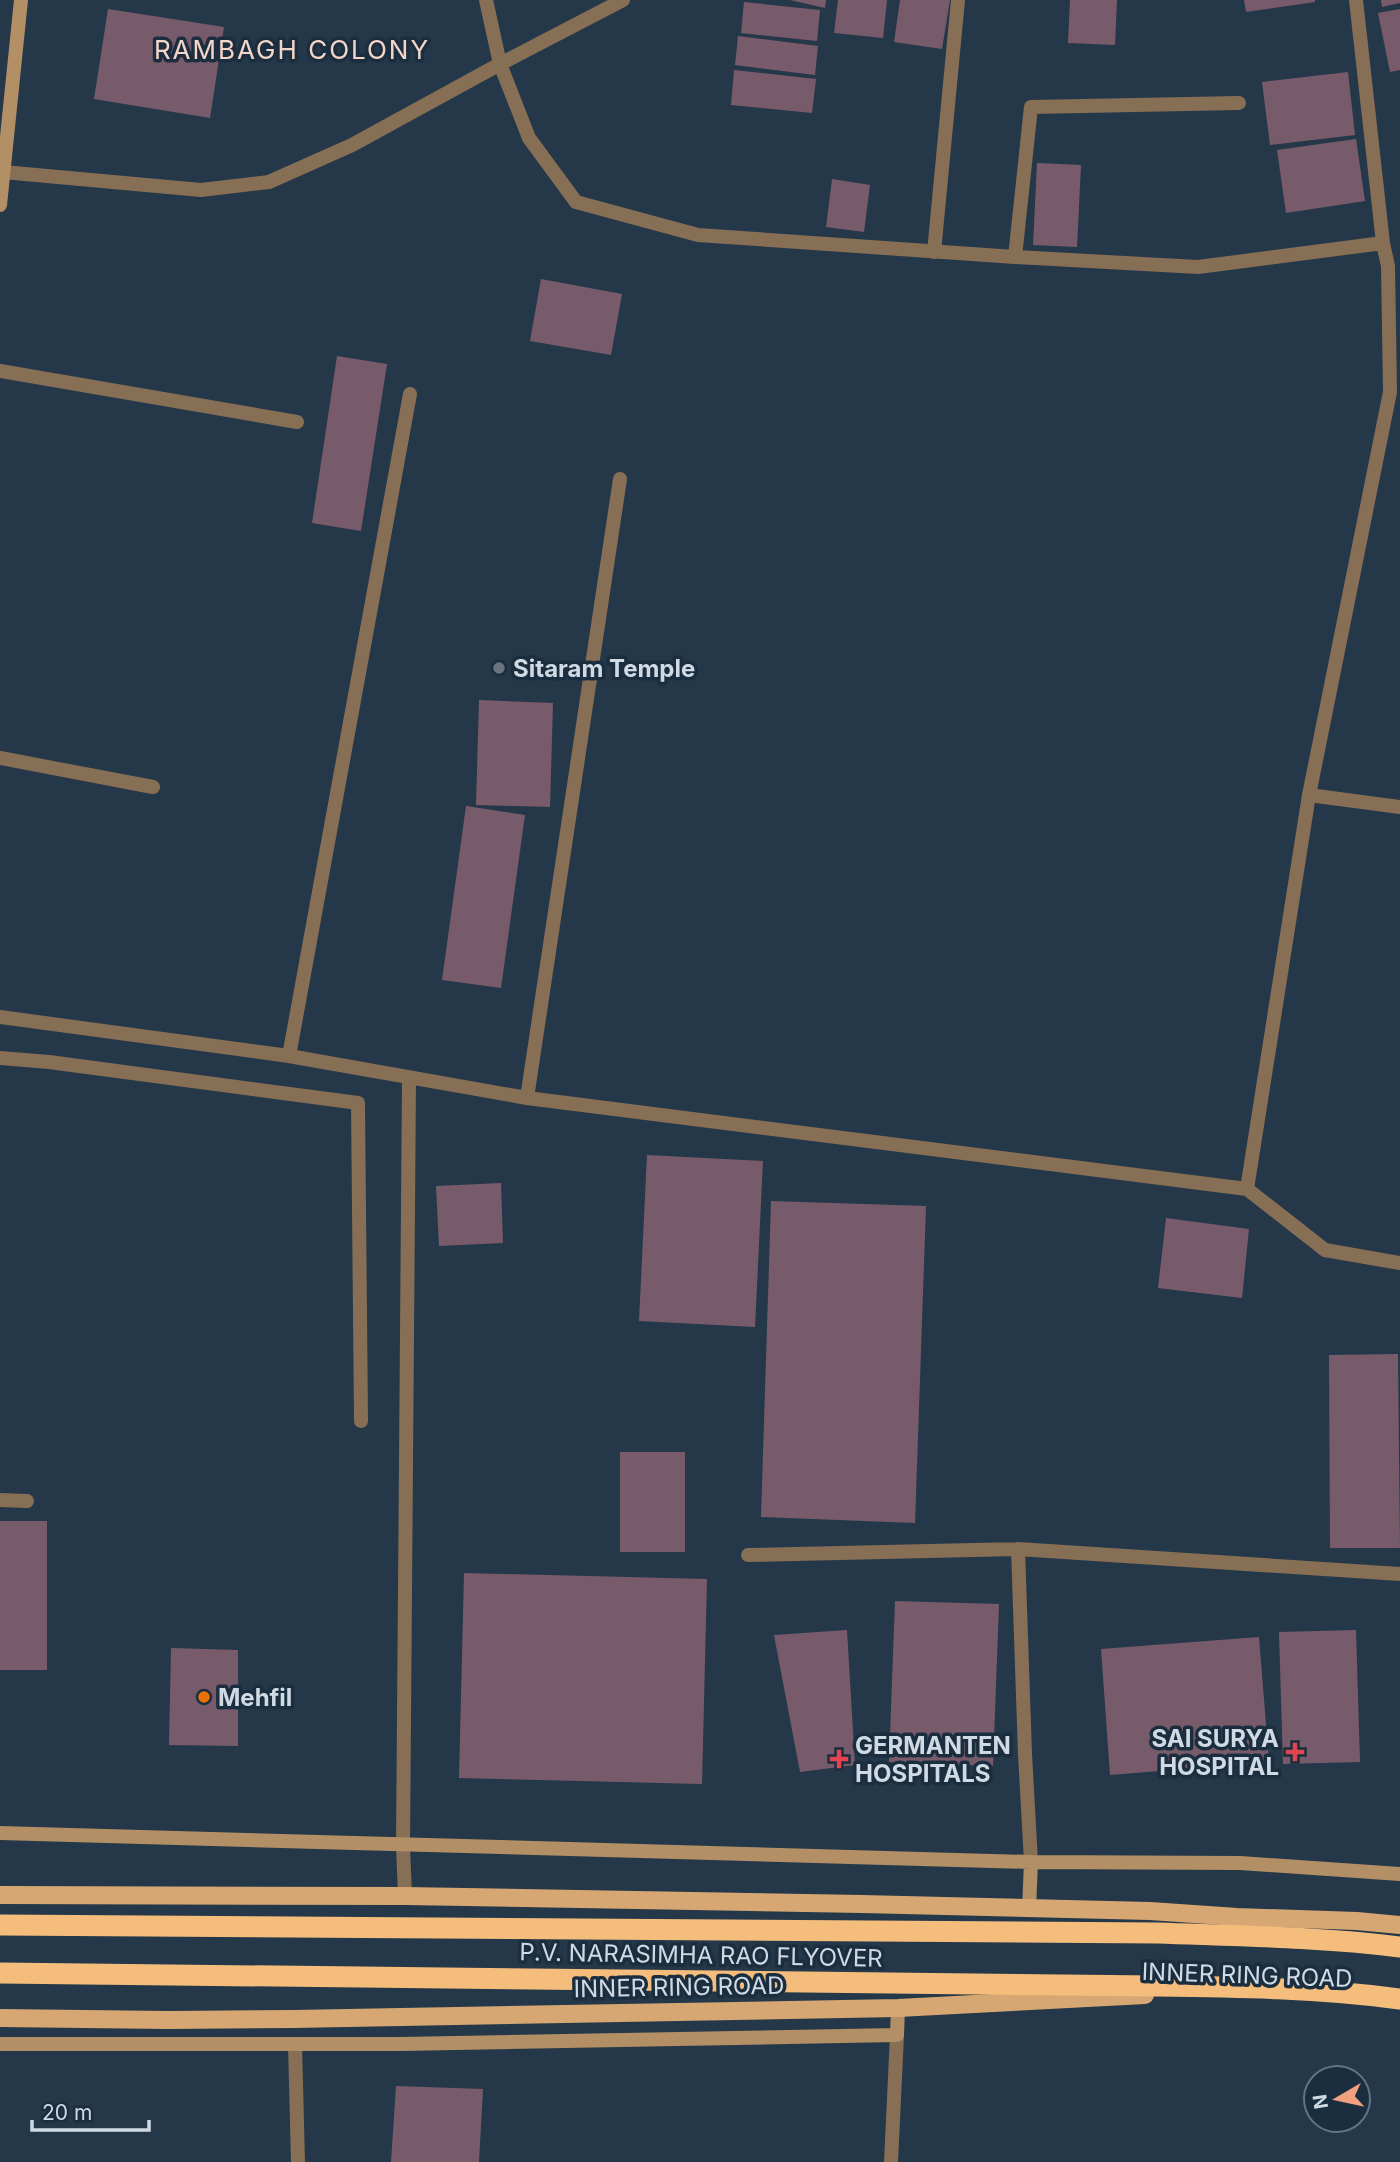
<svg xmlns="http://www.w3.org/2000/svg" width="1400" height="2162" viewBox="0 0 1400 2162" font-family="Inter,sans-serif">
<style>
.building{fill:#785b6b}
.lines{fill:none;stroke-linecap:round;stroke-linejoin:round}
.lane{stroke:#876f56;stroke-width:14}
.street{stroke:#876f56;stroke-width:14}
.secondary{stroke:#b38f66;stroke-width:14}
.primary{stroke:#d6a772;stroke-width:18}
.highway{stroke:#f5bd7c;stroke-width:21}
.worship-dot{fill:#6b7280;stroke:#1b2e3f;stroke-width:2.5}
.food-dot{fill:#e8710a;stroke:#1b2e3f;stroke-width:2.5}
.health-dot{fill:#e0444e;stroke:#1b2e3f;stroke-width:2.5}
.labels{text-anchor:middle;dominant-baseline:central;stroke-width:7;stroke-linejoin:round;paint-order:stroke}
.poi-label{font-size:24px;font-weight:bold;fill:#cfdae5;stroke:#1b2e3f;text-anchor:start}
.street-label{font-size:24px;fill:#cfdae5;stroke:#1b2e3f}
.neighbourhood-label{font-size:26px;letter-spacing:2px;fill:#f5d5c8;stroke:#1b2e3f}
</style>
<rect width="100%" height="100%" fill="#253849"/>
<path class="building" d="M790,0H826L825,8Z
M838,0H887L883,38L834,33Z
M900,0H950L942,49L894,42Z
M1070,0H1117L1115,45L1068,43Z
M1244,0H1315V2L1246,12Z
M1381,0H1400V3L1382,7Z
M744,2L820,10L817,41L741,33Z
M108,9L224,27L210,118L94,99Z
M1400,9V70L1390,72L1378,13Z
M738,36L818,46L815,75L735,65Z
M734,70L816,79L812,113L731,105Z
M1348,72L1355,135L1270,145L1262,82Z
M1356,139L1365,201L1286,213L1277,150Z
M1037,163L1081,165L1077,247L1033,245Z
M832,179L870,185L864,232L826,227Z
M541,279L622,294L611,355L530,341Z
M337,356L387,364L361,531L312,523Z
M479,700L553,703L550,807L476,805Z
M466,806L525,815L501,988L442,980Z
M647,1155L763,1161L755,1327L639,1321Z
M501,1183L503,1243L439,1246L436,1186Z
M771,1201L926,1206L915,1523L761,1517Z
M1166,1218L1249,1229L1242,1298L1158,1288Z
M1398,1354L1400,1548H1330L1329,1355Z
M620,1452H685V1552H620Z
M0,1521H47V1670H0Z
M464,1573L707,1579L702,1784L459,1778Z
M895,1601L999,1604L993,1766L889,1762Z
M847,1630L855,1765L800,1772L774,1635Z
M1356,1630L1360,1762L1283,1764L1279,1632Z
M1259,1637L1269,1762L1110,1775L1101,1649Z
M171,1648L238,1650V1746L169,1745Z
M396,2086L483,2089L479,2162H391Z"/>
<g class="lines">
<path class="lane" d="M0,758L153,787
M0,1058L49,1062L358,1103L361,1421
M0,1500L27,1501"/>
<path class="street" d="M486,0L500,64L529,138L576,202L698,235L1015,257L1198,267L1383,243
M1356,0L1383,243L1388,266L1390,392L1309,795L1247,1189L1325,1250L1400,1263
M3,172L201,190L269,182L352,145L500,64L623,0
M934,252L958,0
M1015,257L1031,107L1239,103
M0,371L297,422
M1309,795L1400,807
M0,1017L289,1056L527,1098L1247,1189
M289,1056L410,394
M527,1098L620,479
M748,1555L1018,1549
M1031,1862L1025,1754L1018,1549L1400,1574
M405,1896L403,1846L409,1078
M295,2044L298,2162
M891,2162L897,2035"/>
<path class="secondary" d="M0,205L21,0
M0,1833L1031,1862L1240,1863L1400,1874
M1029,1909L1031,1862
M0,2044H401L897,2035L898,2008"/>
<path class="primary" d="M0,1895L405,1896L862,1904L1150,1911L1237,1917L1357,1921L1400,1925
M0,2018L168,2020L293,2019L898,2008L1145,1995"/>
<path class="highway" d="M0,1925L1158,1933C1238,1936 1320,1937 1400,1947
M0,1973L1156,1986C1238,1987 1319,1988 1400,1999"/>
</g>
<circle class="worship-dot" cx="499" cy="668" r="7"/>
<circle class="food-dot" cx="204" cy="1697" r="7"/>
<g class="health-dot">
<path d="M1291.5 1741.5h7v7h7v7h-7v7h-7v-7h-7v-7h7z"/>
<path d="M835.5 1748.5h7v7h7v7h-7v7h-7v-7h-7v-7h7z"/>
</g>
<g class="labels">
<g class="poi-label">
<text x="513" y="668">Sitaram Temple</text>
<text x="218" y="1697">Mehfil</text>
<text x="1279" y="1738" text-anchor="end">SAI SURYA<tspan x="1279" dy="28">HOSPITAL</tspan></text>
<text x="855" y="1745">GERMANTEN<tspan x="855" dy="28">HOSPITALS</tspan></text>
</g>
<g class="street-label">
<text transform="translate(701 1955) rotate(1)">P.V. NARASIMHA RAO FLYOVER</text>
<text transform="translate(1247 1975) rotate(2)">INNER RING ROAD</text>
<text transform="translate(679 1987) rotate(-1)">INNER RING ROAD</text>
</g>
<g class="neighbourhood-label">
<text x="292" y="49">RAMBAGH COLONY</text>
</g>
</g>
<g transform="translate(1337 2099) rotate(261)"><circle r="33" fill="#1b2e3f" stroke="#637381" stroke-width="2"/>
<path d="M0-5L12 26L0 18L-12 26Z" fill="#f2a07f"/>
<text y="-10" font-size="19" font-weight="bold" text-anchor="middle" fill="#cfdae5">N</text>
</g>
<path d="M32 2120v10h117v-10" fill="none" stroke="#cfdae5" stroke-width="3.5"/>
<text x="42" y="2120" font-size="21" fill="#cfdae5" stroke="#1b2e3f" stroke-width="5" paint-order="stroke">20 m</text>
</svg>
